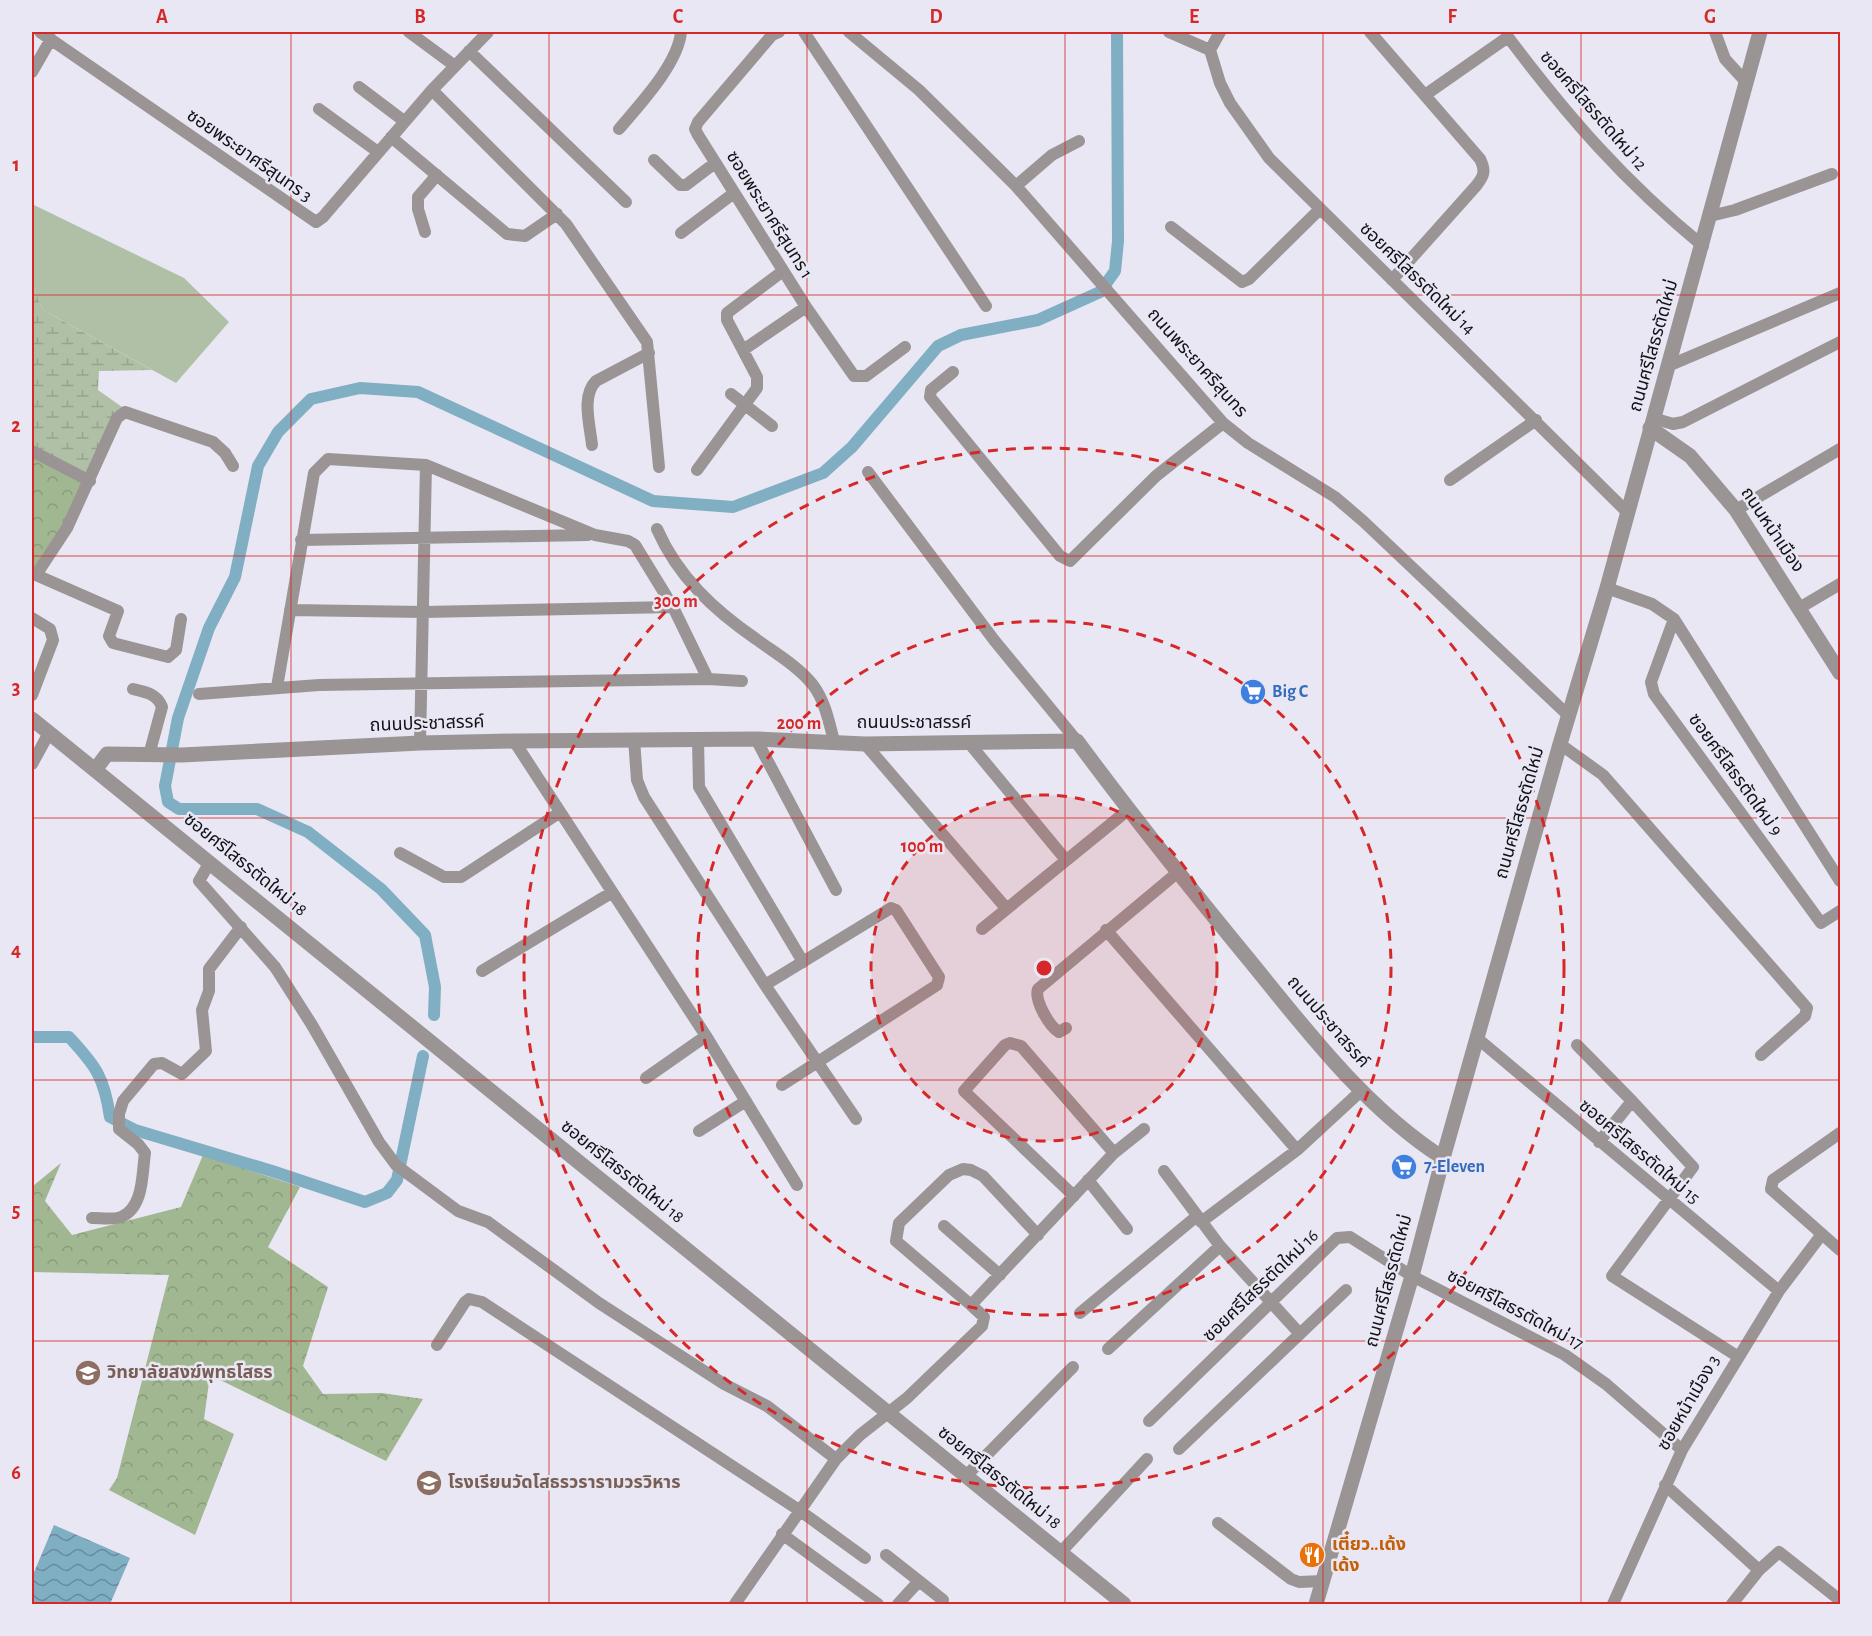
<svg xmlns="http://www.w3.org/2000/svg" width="1872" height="1636" viewBox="0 0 1872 1636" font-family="'Alegreya Sans','Noto Sans Thai',sans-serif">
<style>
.grass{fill:#b0c0a6}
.forest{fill:url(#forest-crowns)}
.wetland{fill:url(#wetland-marsh)}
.water{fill:url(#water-waves)}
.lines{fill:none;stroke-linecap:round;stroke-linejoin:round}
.canal{stroke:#80aec3;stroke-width:12}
.minor{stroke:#9a9494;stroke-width:12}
.tertiary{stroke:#9a9494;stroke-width:15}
.grid{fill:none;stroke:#d62828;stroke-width:1.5;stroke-opacity:0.55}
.ring{fill:none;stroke:#d62828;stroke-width:3;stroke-dasharray:10 8}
.labels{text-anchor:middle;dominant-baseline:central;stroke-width:5;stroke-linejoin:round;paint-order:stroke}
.street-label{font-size:18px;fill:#121216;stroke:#e8e7f3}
.shop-label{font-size:18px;font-weight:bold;fill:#366cbe;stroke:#e8e7f3;text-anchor:start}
.education-label{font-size:18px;font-weight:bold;fill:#785e54;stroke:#e8e7f3;text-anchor:start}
.food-label{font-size:18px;font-weight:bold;fill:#c56008;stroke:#e8e7f3;text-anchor:start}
.centre{fill:#d62828;stroke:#e8e7f3;stroke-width:3}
.ring-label{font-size:18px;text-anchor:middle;font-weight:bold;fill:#d62828;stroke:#e8e7f3;stroke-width:5;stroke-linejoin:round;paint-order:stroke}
.neatline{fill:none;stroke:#d62828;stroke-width:2}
.grid-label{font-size:20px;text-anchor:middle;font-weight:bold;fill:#d62828}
</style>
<defs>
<pattern id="forest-crowns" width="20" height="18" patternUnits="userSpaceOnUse" patternTransform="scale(1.5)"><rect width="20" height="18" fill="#a0b791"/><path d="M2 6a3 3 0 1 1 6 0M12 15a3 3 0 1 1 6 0" fill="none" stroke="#899c7c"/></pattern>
<pattern id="wetland-marsh" width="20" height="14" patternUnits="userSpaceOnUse" patternTransform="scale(1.5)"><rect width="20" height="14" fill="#b0c0a6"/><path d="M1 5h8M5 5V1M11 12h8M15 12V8" fill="none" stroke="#96a48e"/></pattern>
<pattern id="water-waves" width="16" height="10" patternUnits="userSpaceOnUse" patternTransform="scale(1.5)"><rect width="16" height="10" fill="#80aec3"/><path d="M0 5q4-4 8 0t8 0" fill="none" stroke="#678c9d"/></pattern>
</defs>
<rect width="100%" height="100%" fill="#e8e7f3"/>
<path class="grass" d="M32,204L184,278L229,322L176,383L43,310L32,283Z"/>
<path class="forest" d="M32,456L76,478L84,485L42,563L32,569Z
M203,1155L300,1187L268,1247L328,1287L303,1366L323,1394L382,1393L423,1399L386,1461L210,1375L204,1419L234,1434L195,1535L109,1490L117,1478L169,1275L32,1272V1195L33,1186L61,1163L45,1201L72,1235L181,1207Z"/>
<path class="wetland" d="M32,283L43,310L152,370L99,371L98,390L122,407L87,474L32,445Z"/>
<path class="water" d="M54,1525L130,1558L110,1604H32V1577Z"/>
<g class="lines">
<path class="canal" d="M434,1015L435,987L425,935L381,889L308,832L257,809H179L168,802L165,786L178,718L209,628L235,577L258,466L278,432L311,399L360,388L418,392L653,501L733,507L823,473L852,447L938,346L961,335L1038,320L1100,292L1115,271L1118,241L1117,32
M32,1037H69C96,1066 104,1077 110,1117L135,1130L272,1171L365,1202L387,1193L397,1180L423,1056"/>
<path class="minor" d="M40,32L316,222L323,217L432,90L488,32
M409,32L455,66
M779,32L772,35L698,122L695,129L698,135L806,307L854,376H866L905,347
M804,32L986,306
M849,32L919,90L1016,186L1223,423L1248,443L1335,497L1363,521L1569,716
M1169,32L1210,50
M1220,32L1210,50L1220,83L1230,103L1269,158L1628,513
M1370,32L1480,159C1486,171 1484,176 1476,186L1392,280
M1715,32L1725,59L1746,82
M469,51L626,202
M32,72L51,39
M359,87L404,121
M432,90L566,224L647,342L659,467
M1425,95L1508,37C1569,118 1624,181 1703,246
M319,109L378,152
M619,129C640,104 678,64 681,32
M391,137L507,234L525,236L557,214
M654,160L680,185H686L715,163
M1016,186L1052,155L1079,141
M1710,216L1735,210L1832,174
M1171,227L1242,282L1249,279L1320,209
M425,232L418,209V197L437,175
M681,233L734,193
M743,350L806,307
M1668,366L1840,293
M953,372L931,390L930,397L1060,556L1070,561L1156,476L1223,423
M731,394L772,426
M1653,418L1673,424L1683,422L1840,342
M592,445C590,425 581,396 596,381L649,353
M32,451L90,481
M697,470L757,388V377L727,320V313L783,271
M868,472L994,640L1077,741
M1450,480L1536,420
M1736,510L1840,449
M657,529C678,577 714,610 756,639C775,653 798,666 813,685C825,701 829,722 834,741
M301,540L588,535
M32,573L36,575L67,528L117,418L125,412L213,442L225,453L233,466
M36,575L118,611L109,636L113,643L168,657L176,650L181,619
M1607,588L1652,604L1674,619L1840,881
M1801,607L1840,584
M290,610L424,612L673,607
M32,618L50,629L53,640L32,695
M1674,619L1651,682L1654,694L1821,923L1840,911
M277,687L314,473L328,459L426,465L595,535L628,541L635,545L673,607L708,679
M133,689C146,692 157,694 162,707L149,755
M199,694L319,685L708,679L742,681
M634,739L637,780L644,797L765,985L856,1119
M756,739L836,890
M698,740L699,787L803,962
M514,741L706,1036L797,1185
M420,743L426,465
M969,743L1066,860
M865,744L1006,908
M1560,744L1603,775L1807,1008L1805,1016L1761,1055
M32,764L49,733
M400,853L444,877H461L559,813
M210,862L199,881L275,967L312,1025L379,1142L396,1165L458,1211L488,1222L599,1303L724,1384L767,1406L836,1459
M982,929L1128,810
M1106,930L1297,1150L1362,1090
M482,971L611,893
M765,985L891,908L896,910L939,977L937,985L782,1085
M1066,1028L1059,1032C1049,1026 1034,1000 1038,989L1177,873
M1477,1038L1779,1291
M1577,1045L1632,1101L1599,1142
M646,1078L706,1036
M1632,1101L1693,1167L1612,1276L1737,1356
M699,1131L746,1101
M1840,1133L1773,1180L1771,1189L1840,1250
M1164,1171L1220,1246L1300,1334
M1088,1180L1127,1229
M1074,1196L964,1091L1005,1045L1010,1043L1021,1046L1114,1153
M92,1218C101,1218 113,1220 121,1217C144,1208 142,1173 145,1153L138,1144L119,1129V1114L123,1101L154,1064L162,1063L182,1074L206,1051L202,1010L209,991V969L241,927
M1201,1222L1297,1150
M944,1226L1000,1275
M971,1305L896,1241L899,1223L949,1175L963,1169L971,1170L983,1176L1038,1235
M1080,1313L1197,1216
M437,1345L465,1302L469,1299L482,1302L799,1510L865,1558
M1108,1349L1220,1246
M1149,1421L1337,1238L1350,1237L1412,1276L1565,1355L1606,1384L1682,1450
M1179,1449L1346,1290
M966,1476L1073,1367
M1665,1485L1759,1570L1779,1552L1836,1597H1840
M1218,1523L1291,1579L1299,1582L1323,1581
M782,1534L878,1604
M1060,1553L1147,1459
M886,1555L919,1581L898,1604
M919,1581L943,1600
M735,1604L836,1459L860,1435L907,1398L982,1326L984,1317L971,1305L1114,1153L1144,1129
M1613,1604L1682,1450L1779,1291L1822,1234
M1732,1604L1759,1570"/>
<path class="tertiary" d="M1650,428L1690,456L1736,510L1840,673
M32,719L1124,1604
M95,770L107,754L182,755L420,743L514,741L756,739L865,744L1077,741C1134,818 1194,893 1255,967C1310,1035 1368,1110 1443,1158
M1316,1604L1412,1276L1443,1158L1560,744L1607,588L1760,32"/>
</g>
<path class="grid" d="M291,32V1604M549,32V1604M807,32V1604M1065,32V1604M1323,32V1604M1581,32V1604M32,295H1840M32,556H1840M32,818H1840M32,1080H1840M32,1341H1840"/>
<circle cx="1044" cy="968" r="173" fill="#d62828" fill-opacity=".12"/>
<g class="ring">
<circle cx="1044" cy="968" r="173"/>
<circle cx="1044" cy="968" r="347"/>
<circle cx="1044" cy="968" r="520"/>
</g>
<defs>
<g id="supermarket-disc" transform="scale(1.35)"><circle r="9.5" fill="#3f7fe0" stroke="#e8e7f3"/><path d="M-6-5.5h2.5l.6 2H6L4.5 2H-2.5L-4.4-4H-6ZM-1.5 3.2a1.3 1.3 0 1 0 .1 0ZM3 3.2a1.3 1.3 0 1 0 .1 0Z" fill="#fff"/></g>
<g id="university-disc" transform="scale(1.35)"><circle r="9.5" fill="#8d6e63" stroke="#e8e7f3"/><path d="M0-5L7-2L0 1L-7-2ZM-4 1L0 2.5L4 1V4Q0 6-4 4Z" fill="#fff"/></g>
<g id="school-disc" transform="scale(1.35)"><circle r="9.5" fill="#8d6e63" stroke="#e8e7f3"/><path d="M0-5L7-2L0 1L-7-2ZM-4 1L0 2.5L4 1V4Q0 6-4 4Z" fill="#fff"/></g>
<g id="restaurant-disc" transform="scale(1.35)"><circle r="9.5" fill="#e8710a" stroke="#e8e7f3"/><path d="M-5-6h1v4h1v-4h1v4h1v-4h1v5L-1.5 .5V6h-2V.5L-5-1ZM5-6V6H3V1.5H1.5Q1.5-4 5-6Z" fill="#fff"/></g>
</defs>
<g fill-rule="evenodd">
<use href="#supermarket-disc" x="1253" y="692"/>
<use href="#supermarket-disc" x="1404" y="1167"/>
<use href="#university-disc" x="88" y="1373"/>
<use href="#school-disc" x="429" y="1483"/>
<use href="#restaurant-disc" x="1312" y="1555"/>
</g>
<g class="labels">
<g class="street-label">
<text transform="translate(1593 111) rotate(49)">ซอยศรีโสธรตัดใหม่ 12</text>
<text transform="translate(249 156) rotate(35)">ซอยพระยาศรีสุนทร 3</text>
<text transform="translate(769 215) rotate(58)">ซอยพระยาศรีสุนทร 1</text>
<text transform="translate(1417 279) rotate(44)">ซอยศรีโสธรตัดใหม่ 14</text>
<text transform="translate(1654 346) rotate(-74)">ถนนศรีโสธรตัดใหม่</text>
<text transform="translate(1197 363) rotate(48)">ถนนพระยาศรีสุนทร</text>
<text transform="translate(1772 530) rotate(56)">ถนนหน้าเมือง</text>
<text x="914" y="723">ถนนประชาสรรค์</text>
<text transform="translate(427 724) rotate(-2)">ถนนประชาสรรค์</text>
<text transform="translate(1735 775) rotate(54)">ซอยศรีโสธรตัดใหม่ 9</text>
<text transform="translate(1520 813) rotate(-74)">ถนนศรีโสธรตัดใหม่</text>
<text transform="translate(245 865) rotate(39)">ซอยศรีโสธรตัดใหม่ 18</text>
<text transform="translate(1328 1022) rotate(49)">ถนนประชาสรรค์</text>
<text transform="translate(1639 1152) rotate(40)">ซอยศรีโสธรตัดใหม่ 15</text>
<text transform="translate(622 1172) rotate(39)">ซอยศรีโสธรตัดใหม่ 18</text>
<text transform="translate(1389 1281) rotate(-75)">ถนนศรีโสธรตัดใหม่</text>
<text transform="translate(1261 1286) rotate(-44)">ซอยศรีโสธรตัดใหม่ 16</text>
<text transform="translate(1515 1310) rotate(28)">ซอยศรีโสธรตัดใหม่ 17</text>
<text transform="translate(1689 1403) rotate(-60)">ซอยหน้าเมือง 3</text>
<text transform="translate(999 1478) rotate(39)">ซอยศรีโสธรตัดใหม่ 18</text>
</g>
<g class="shop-label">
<text x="1272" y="692">Big C</text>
<text x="1424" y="1167">7-Eleven</text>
</g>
<g class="education-label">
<text x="107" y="1373">วิทยาลัยสงฆ์พุทธโสธร</text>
<text x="448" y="1483">โรงเรียนวัดโสธรวรารามวรวิหาร</text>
</g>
<g class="food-label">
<text x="1332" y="1545">เตี๋ยว..เด้ง<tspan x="1332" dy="21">เด้ง</tspan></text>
</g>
</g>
<circle cx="1044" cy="968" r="9" class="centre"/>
<g class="ring-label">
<text x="676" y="607">300 m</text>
<text x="799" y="729">200 m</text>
<text x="922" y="852">100 m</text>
</g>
<rect width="1872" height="1636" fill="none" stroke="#e8e7f3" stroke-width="66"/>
<rect x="33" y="33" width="1806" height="1570" class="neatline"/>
<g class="grid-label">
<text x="162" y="23">A</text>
<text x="420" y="23">B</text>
<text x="678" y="23">C</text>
<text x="936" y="23">D</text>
<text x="1194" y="23">E</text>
<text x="1452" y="23">F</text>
<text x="1710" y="23">G</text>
<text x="16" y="171">1</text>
<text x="16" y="432">2</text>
<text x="16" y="694">3</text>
<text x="16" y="956">4</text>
<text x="16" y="1217">5</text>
<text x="16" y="1479">6</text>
</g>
</svg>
